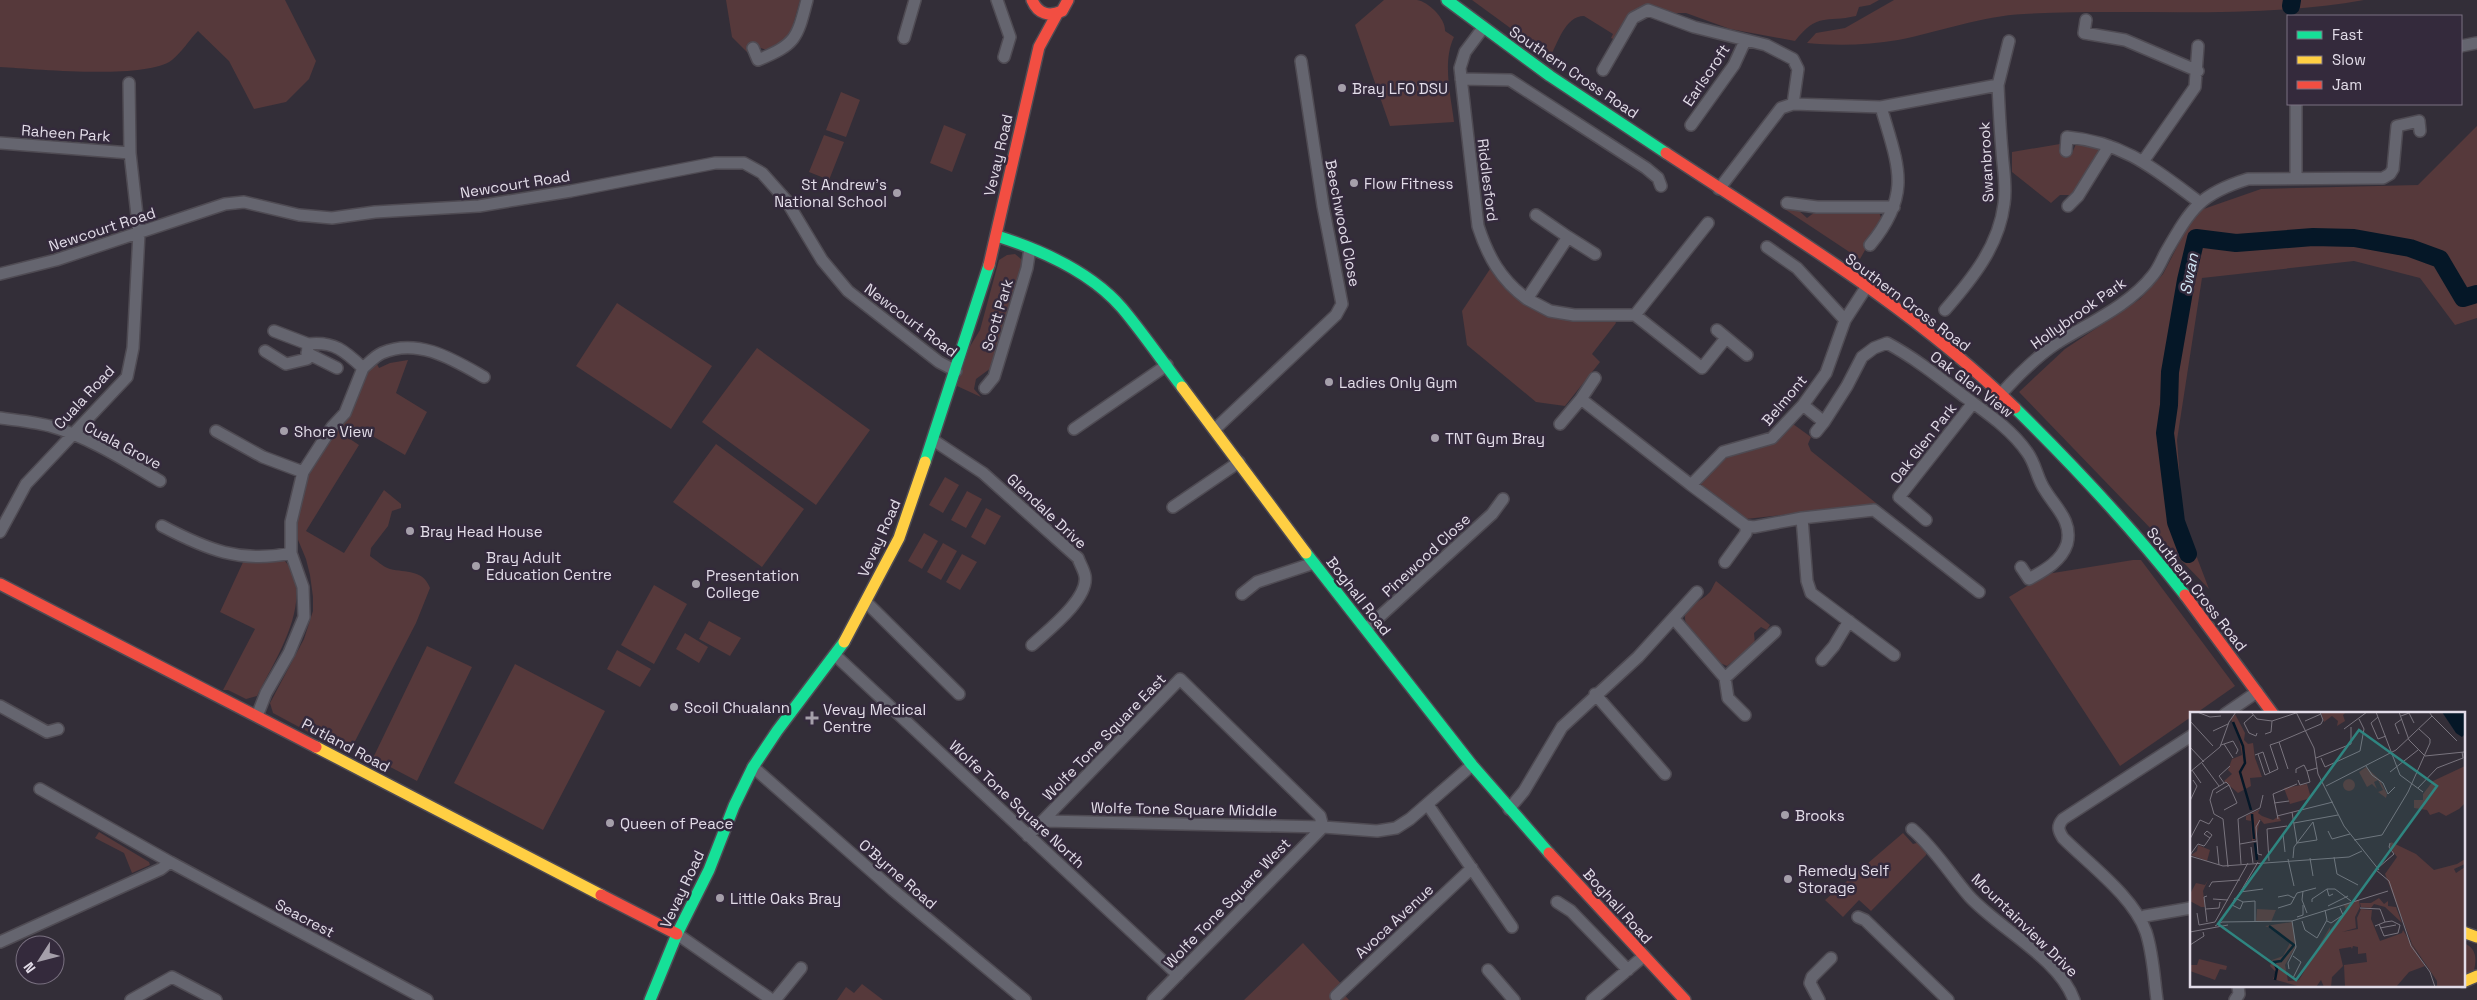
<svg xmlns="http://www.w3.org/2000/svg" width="2477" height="1000" viewBox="0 0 2477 1000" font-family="'Space Grotesk',sans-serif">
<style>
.green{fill:#56393b}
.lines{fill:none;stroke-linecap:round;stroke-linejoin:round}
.river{stroke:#051727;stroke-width:18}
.street-casing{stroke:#4f4b53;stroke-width:14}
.fast-casing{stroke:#4f4b53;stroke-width:14}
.slow-casing{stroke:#4f4b53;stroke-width:14}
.jam-casing{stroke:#4f4b53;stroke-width:14}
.street{stroke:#65656f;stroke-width:11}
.fast{stroke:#16e098;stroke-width:11}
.slow{stroke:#ffcf43;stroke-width:11}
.jam{stroke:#f24e42;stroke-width:11}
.poi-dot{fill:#a59faa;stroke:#342a3c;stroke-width:2}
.labels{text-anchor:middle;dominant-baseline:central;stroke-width:5;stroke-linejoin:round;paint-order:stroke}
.street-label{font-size:15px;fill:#e2dce8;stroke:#342a3c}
.poi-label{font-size:15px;fill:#e2dce8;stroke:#342a3c;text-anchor:start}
.water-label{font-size:16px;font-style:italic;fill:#d1e7f6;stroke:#342a3c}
.inset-river{fill:none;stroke:#051727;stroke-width:2.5}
.inset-road{fill:none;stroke:#79747e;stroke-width:1}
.view{fill:#2f8580;fill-opacity:0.15;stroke:#2f8580;stroke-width:2.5}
.inset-edge{fill:none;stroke:#e2dce8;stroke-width:2.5}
</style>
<rect width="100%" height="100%" fill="#332e38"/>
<path class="green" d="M0,0H285L316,61L309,79L286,102L254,109L229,61L198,31C189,40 182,52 172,60C146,80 36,69 0,67Z
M726,0H800L790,36L767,50L757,47L747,52L732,37Z
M1384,0C1395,0 1406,0 1417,0C1429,2 1446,19 1445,31L1454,37C1442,62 1451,96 1454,122L1390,126L1355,25Z
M1472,0H1879L1870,5L1859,7L1856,16C1825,23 1818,12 1795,41L1730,29L1686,13H1671L1649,6L1631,12L1615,40L1611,38L1613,34L1584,16C1565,16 1558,43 1550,57Z
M1894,0H2364C2253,20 2137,8 2024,14C1982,16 1939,32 1898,40C1869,45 1837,46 1807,43L1816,33L1845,28Z
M841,92L860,100L846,137L826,130Z
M944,125L966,134L952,172L930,163Z
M2477,126V318L2455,325L2420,278L2354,261L2202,278L2177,440L2183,521L2209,589L2019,392L2065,349L2140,299L2163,274L2195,212L2261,189L2418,185Z
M824,135L844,142L829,180L809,172Z
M2060,144L2059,151L2072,153L2076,144L2099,147L2100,155L2072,195H2060L2051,203L2012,172V152Z
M1780,206L1797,209L1807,218L1815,212H1879L1882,220L1860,259Z
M1015,254L1021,259V267L991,368L976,379L974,389L981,397L957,386L969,348L980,330L999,260L1007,255Z
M1490,269C1522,312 1562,325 1615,320L1616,323L1592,354L1600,362L1565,406L1536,402L1467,345L1462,311Z
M617,303L712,366L671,429L576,366Z
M757,348L870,430L816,505L702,422Z
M408,360L396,393L427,412L405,455L357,427L350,439L359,445L306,531L344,553L384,490L401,504V508L392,511L388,526L371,548L370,556C376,560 383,567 390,569C406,573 423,569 430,588L416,623L352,747L347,745L340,749L273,713L270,703L304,639L313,611V597L310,575L306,559L296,535V516L304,485L320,453L347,416L370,368L376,362L379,368L390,363Z
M1793,424L1811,437L1808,444L1811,451L1876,503L1872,508L1862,506L1746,519C1731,515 1705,497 1700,482C1707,475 1715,466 1723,460C1746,443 1774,452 1793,424Z
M716,444L804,509L762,567L673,502Z
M945,477L959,485L943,513L929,505Z
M967,491L982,499L966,528L951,520Z
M986,508L1001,516L985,545L971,537Z
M924,533L938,541L922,569L908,561Z
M943,543L957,551L941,580L927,572Z
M962,554L977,562L960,590L946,582Z
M244,560L285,561C317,598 274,661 257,696L246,699L228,690H223L255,629L220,612Z
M2133,560H2141L2235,686L2195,714H2191V717L2120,766L2009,597L2047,574Z
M1716,581L1770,625L1767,630L1761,627L1754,633L1755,644L1727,666L1720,663L1686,623C1680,608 1701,602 1710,592C1712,589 1714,584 1716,581Z
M654,585L687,604L654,664L621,645Z
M709,621L741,638L730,656L699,639Z
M685,633L708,647L699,663L676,649Z
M427,646L472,667L417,781L373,758Z
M617,650L651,669L640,687L607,669Z
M515,664L605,711L543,830L454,783Z
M99,832L149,862L150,865L132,873L124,853L95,838Z
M1903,833L1913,844L1920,842L1927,852L1926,855L1871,911L1859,900L1843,917L1825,900Z
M1303,943L1345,988L1341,991L1349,1000H1244Z
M2463,943C2476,947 2477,958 2474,970L2463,976Z
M862,984L883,1000H837L846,987L854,993Z"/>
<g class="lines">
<path class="river" d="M2291,6L2292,0
M2188,554L2176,522L2165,433L2169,405L2170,372L2186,280L2196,238L2236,243L2313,237L2354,238L2410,248L2440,259L2463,298L2477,294"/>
<g class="street-casing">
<path id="street" d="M997,0L1010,37L1004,57
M2086,20L2084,33L2125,40L2198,71
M1483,28L1465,52L1460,68L1478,226C1488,257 1501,280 1527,299
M904,38L915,0
M2461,46L2476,43
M753,48L758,60C796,44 797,39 807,0
M1603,70L1633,18L1648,10L1694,27L1766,45L1793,59L1798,69L1793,104
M1461,79L1510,80L1646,168L1658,178L1661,186
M1998,85L2009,41
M1691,125L1734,65L1745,41
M0,143L130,153
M2066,151L2067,137C2124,142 2156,170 2199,202
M2144,160L2195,87L2198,46
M2296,178V104
M1719,189L1781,108L1793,104L1881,107L1998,85C1999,107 2000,129 2002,151C2003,168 2007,187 2004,204C1999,246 1972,279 1945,310
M1787,203L1817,207H1894
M2068,206L2078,196L2109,146
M1536,215L1568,237L1527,299L1550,311L1574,315H1635L1702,368L1726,338
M1568,237L1595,254
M1870,245C1913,193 1898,166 1881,107
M1767,247L1797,268L1845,320L1867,286
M0,274L56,260L225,204L244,202L299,215L332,218L375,212L479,206L571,191L715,163H744L762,173L786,200L822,260L848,291L939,362L956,371
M1635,315L1708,223
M1717,330L1747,355
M274,331L308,344
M307,353L337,368
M363,368C369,363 375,356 382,353C418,337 454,360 484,377
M985,388L994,377L1027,268L1030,248
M2001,394C2018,375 2036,357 2057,343C2089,323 2130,305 2153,275C2159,268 2162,259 2166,252C2191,209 2199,194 2248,179L2383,178L2390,174L2393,169L2397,126L2419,121L2420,131
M1581,399L1691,485L1746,526L1754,527L1802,518L1874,510L1979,592
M1803,405L1824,422L1847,386L1862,357L1874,348L1887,343C1915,358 1940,378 1965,397C1988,414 2011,429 2027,452C2036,464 2037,479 2045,490C2055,507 2073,521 2067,544C2061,562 2043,571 2029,579L2021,567
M0,418C16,420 34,422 50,426C89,437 126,461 160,481
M1560,424L1581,399L1595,378
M1074,429L1167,365
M1215,429L1336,315L1342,304L1323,206L1301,61
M216,431L263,457L303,472
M1816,432L1824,422
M933,440L983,473L1078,558C1080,564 1084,570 1085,576C1089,599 1047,631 1032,645
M1691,485L1723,452L1772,438L1803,405L1826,373L1845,320
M1173,507L1239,462
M1802,518L1807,581L1811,593L1894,655
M1926,520L1899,497L1973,403
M162,526C206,549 241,564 291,553
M0,532L26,484L127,377L133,348L139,233L130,153L129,83
M1725,562L1746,533V526
M1242,594L1257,582L1314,563
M866,602L959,694
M1674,619L1725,678L1775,632
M1366,629L1492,514L1503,499
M835,655L1178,975
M1822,660L1834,646L1849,621
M1725,678L1728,698L1745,715
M1595,694L1665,774
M0,706L47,732L58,729
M2225,714L2257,692
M257,716L266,693L289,653L304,617L303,587L291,553V522L303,472L332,427L345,413L363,368C345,351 334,341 308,344L307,359L286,364L265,351
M753,767L893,890L1025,1000
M40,789L170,862
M1428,805L1512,927
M1509,809L1524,791L1562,727L1638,657L1697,592
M1044,821L1323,827L1377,831L1396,828L1410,819L1472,765
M1912,829C1935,849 1950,874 1969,896C1999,929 2059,958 2074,1000
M1028,836L1180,679L1320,816L1323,827
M1557,902L1571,911L1628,970
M1858,917L1865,920L1948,1000
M2140,919L2145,916L2191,908
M677,934L772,1000
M0,942L161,869L170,862L427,1000
M1488,970L1514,1000
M1336,996L1472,868
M131,1000L172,977L216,1000
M775,1000L801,968
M1153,1000L1323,827
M1592,1000L1644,956
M1819,1000L1810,983L1812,977L1831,958
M2157,1000C2154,978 2153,953 2146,932C2134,897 2089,864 2063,838C2058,830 2057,826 2063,819L2191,736
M2235,1000L2239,994L2238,986"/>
</g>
<g class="fast-casing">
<path id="fast" d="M1447,0L1550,76L1666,153
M997,236C1041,250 1091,272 1122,308C1143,333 1162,361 1182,387
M2015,408C2075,467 2133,529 2185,595
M925,462L989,265
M1306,553L1472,765L1549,853
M650,1000L677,934L709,870L734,806L753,767L777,731L844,642"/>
</g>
<g class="slow-casing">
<path id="slow" d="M1182,387L1306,553
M844,642L899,538L925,462
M316,747L601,895
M2463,932L2477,937
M2463,982L2477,976"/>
</g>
<g class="jam-casing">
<path id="jam" d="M1032,0C1038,14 1049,17 1062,11L1068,0
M1666,153C1786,232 1912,307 2015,408
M989,265L1039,47L1057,14
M0,584L316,747
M2185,595L2273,714
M1549,853L1685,1000
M601,895L677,934"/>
</g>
<use href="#street" class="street"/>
<use href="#fast" class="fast"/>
<use href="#slow" class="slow"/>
<use href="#jam" class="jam"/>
</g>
<g class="poi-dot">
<circle cx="1342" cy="88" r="5"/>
<circle cx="1354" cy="183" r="5"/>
<circle cx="897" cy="193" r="5"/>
<circle cx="1329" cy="382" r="5"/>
<circle cx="284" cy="431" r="5"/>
<circle cx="1435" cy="438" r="5"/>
<circle cx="410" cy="531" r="5"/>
<circle cx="476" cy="566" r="5"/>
<circle cx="696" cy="584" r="5"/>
<circle cx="674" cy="707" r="5"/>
<path d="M809.5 710.5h5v5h5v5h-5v5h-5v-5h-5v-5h5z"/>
<circle cx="1785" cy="815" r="5"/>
<circle cx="610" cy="823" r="5"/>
<circle cx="1788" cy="879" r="5"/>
<circle cx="720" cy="898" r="5"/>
</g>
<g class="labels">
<g class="street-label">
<text transform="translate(1574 72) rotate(34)">Southern Cross Road</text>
<text transform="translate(1706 75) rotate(-56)">Earlscroft</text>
<text transform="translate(66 133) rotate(4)">Raheen Park</text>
<text transform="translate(998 155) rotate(-77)">Vevay Road</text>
<text transform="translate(1986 162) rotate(-93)">Swanbrook</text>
<text transform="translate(1488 180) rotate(83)">Riddlesford</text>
<text transform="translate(515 184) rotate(-9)">Newcourt Road</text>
<text transform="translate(1343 223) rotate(79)">Beechwood Close</text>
<text transform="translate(102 229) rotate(-18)">Newcourt Road</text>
<text transform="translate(1908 302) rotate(37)">Southern Cross Road</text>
<text transform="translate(2078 313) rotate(-35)">Hollybrook Park</text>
<text transform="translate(997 315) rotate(-73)">Scott Park</text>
<text transform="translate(911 320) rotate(37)">Newcourt Road</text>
<text transform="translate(1972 384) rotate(37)">Oak Glen View</text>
<text transform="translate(84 397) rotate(-47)">Cuala Road</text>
<text transform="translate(1784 400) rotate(-50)">Belmont</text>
<text transform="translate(1923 443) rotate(-52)">Oak Glen Park</text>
<text transform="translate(123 445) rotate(28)">Cuala Grove</text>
<text transform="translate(1047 511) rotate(43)">Glendale Drive</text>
<text transform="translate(879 538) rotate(-66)">Vevay Road</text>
<text transform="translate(1426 555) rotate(-43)">Pinewood Close</text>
<text transform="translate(2197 589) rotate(52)">Southern Cross Road</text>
<text transform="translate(1359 596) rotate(52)">Boghall Road</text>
<text transform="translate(1104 737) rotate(-46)">Wolfe Tone Square East</text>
<text transform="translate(346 745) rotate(28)">Putland Road</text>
<text transform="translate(1017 804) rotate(43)">Wolfe Tone Square North</text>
<text transform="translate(1184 809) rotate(1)">Wolfe Tone Square Middle</text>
<text transform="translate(898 874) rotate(41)">O'Byrne Road</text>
<text transform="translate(682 889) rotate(-65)">Vevay Road</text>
<text transform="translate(1227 903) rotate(-46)">Wolfe Tone Square West</text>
<text transform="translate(1618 906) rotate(48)">Boghall Road</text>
<text transform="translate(305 918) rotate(28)">Seacrest</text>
<text transform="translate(1394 921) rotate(-43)">Avoca Avenue</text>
<text transform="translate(2025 925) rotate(44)">Mountainview Drive</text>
</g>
<g class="poi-label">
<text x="1352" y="88">Bray LFO DSU</text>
<text x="1364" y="183">Flow Fitness</text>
<text x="887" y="184" text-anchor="end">St Andrew's<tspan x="887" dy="17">National School</tspan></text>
<text x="1339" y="382">Ladies Only Gym</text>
<text x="294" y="431">Shore View</text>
<text x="1445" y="438">TNT Gym Bray</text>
<text x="420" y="531">Bray Head House</text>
<text x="486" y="557">Bray Adult<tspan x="486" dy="17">Education Centre</tspan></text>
<text x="706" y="575">Presentation<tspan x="706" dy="17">College</tspan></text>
<text x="684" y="707">Scoil Chualann</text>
<text x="823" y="709">Vevay Medical<tspan x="823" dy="17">Centre</tspan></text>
<text x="1795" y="815">Brooks</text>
<text x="620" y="823">Queen of Peace</text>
<text x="1798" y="870">Remedy Self<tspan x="1798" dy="17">Storage</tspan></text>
<text x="730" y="898">Little Oaks Bray</text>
</g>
<g class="water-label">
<text transform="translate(2189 274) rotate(-79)">Swan</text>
</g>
</g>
<g transform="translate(2190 712)">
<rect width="275" height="275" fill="#332e38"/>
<path d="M131,0H156L153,3L155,9L147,14L148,9L142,4L134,10ZM45,2L55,21L54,28L58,32L63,31L65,46L72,65L60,66L61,74L48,81L34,69L42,62L38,58L42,47L52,43L48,22L41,7ZM275,54V91L269,97L256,104L249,100L240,103L237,98L224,96V88H233V82L243,69ZM176,55L190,68L197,82L196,86L188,80L193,78L188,68L184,70L187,77L182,72L177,75L169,60ZM153 73a6 6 0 1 1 12 0a6 6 0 1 1-12 0ZM117,72L121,86L100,92L94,76ZM70,97L68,101L72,104L83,108L89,104L91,109L74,112L70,107L66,127L62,129L61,109L56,108V104ZM201,130L226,142L244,158L267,152L275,147V152L264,157L266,161L275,155V275H247V269L222,232L195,162L207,145L199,134ZM8,133L20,138L17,149L1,143L7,139ZM18,168L13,179L15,195H11L0,189V182L6,171L15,173ZM189,186L194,192L198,189V194L206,195L212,211L195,195L184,192L181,196L171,195L170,191H181ZM169,188L170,195L165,205L166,216L152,220L168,217L167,206L171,197L182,198L181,207L190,229L212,221L213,218L235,254L219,260L206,275H155L154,253L177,250L176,241L168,242V235L163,234L162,237L161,235L149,237L153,254L142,265L141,275H134L131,268L126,275H111L83,267L86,260L80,254L82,248L93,244L100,231L89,220L75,214L102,210L106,234L95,253L98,269L109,268L140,215V218L156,198L154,193ZM67,197L86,198L81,210H66ZM9,247L37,254L36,258L30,257L25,268L0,259V253H7Z" fill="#56393b"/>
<path d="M252,0H275V22L272,25L266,21Z" fill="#051727"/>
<path class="inset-river" d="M43,10L53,34L55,51L50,60L61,98M62,102L64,127M65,131L67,148M79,214L104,233L91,249L84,250L87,257L85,268"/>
<path class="inset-road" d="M7,0L20,5L31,4M61,0L67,7L82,9L106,1M106,0L124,36L128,62L154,114L189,158M186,0L210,63L233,80M209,0L219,28M63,3L54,11L59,21L66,24L67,21M211,4L219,1L224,11M242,4L267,29M188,5L181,11L188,27L196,24M0,9L23,34M115,9L131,2M154,17L177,0M23,19L38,12M75,22L81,20L82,9M209,22L205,12L212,7M219,28L235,44M34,32L43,46M31,33L43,29L48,38L46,42M0,35L14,50M68,42L75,63L88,57L80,33L89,30M65,43L73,40L80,61M235,44L274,40M126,46L161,32V15M131,46L135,55L170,39L174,17L169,7M12,51L29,74M176,54L182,63L193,71L198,82L205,75M98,57L89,30L131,12L133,8L130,0M2,58L11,71M0,60L30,35L39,10L46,0M200,60L228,38M106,61V57L114,53L117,59M108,68L110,73L120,70L117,59L127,56M34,71L29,64L40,54M136,74L206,38L242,4L239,0M228,76L247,56L273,46L272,40M26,81L39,73L47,91L34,98M0,89L7,74L3,68M84,91L99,89M102,100L107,131M87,104L143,90M48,107L51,152M48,107L70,96L73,83M88,107L83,82L107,72M104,111L148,103M138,119L142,127L160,122M93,122L95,140M0,127L10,108L19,112L23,106M164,128L192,123L218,80L240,31V27L229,17M67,129L68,142L72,143M107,131L127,128L123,110M50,132L67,129L66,115L70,108M27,134L29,153M61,135L63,151M0,143L8,132L14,134L15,133L22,123L17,119L14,122L20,126M0,144L33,154L159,145L172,139M144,145L147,162L168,173M103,146L104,135L123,110M120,146L123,164M98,147L104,174M79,149L77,117L97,114M38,155L33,107L24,102L20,88L23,78L36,70L39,73M189,155L204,142L199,135L200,131M186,158L199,169L221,234L240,260L245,275M19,175L22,170L50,168M137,177H145L161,189M113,179L112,188L117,201M50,180L73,177M17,184L14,185L17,210M48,184L68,150M88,185L98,183L104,186M23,187L38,188M53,190L50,197L42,193L45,186L53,190L65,189V210M122,190V187L137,177L139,184L143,182M138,194L158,184M88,196L101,192L107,181L126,176M170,196L190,197L195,210L185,214M16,197L29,196L30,190M7,201L9,213L25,210L58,151M107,205L113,203V193M112,209L115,218L127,226L137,208L135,198M137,209L141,211L153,203L150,196M189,212L194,224L208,221L210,213L202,209L195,210M25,214L32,210L102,209L198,179M190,216L206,213M0,220L38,213M0,233L14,224L13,220M103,244L111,250L103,266M99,257L98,251L106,235L102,209"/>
<path class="view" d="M169,18L247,74L106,268L28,212Z"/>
<rect width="275" height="275" class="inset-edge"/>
</g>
<rect x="2287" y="15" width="175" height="90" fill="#342a3c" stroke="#7a7181"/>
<rect x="2297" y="31" width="25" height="8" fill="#16e098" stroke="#7a7181"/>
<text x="2332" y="40" font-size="15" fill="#e2dce8">Fast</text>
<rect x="2297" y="56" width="25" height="8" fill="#ffcf43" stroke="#7a7181"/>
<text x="2332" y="65" font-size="15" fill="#e2dce8">Slow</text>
<rect x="2297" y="81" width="25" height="8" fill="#f24e42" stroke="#7a7181"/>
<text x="2332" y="90" font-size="15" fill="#e2dce8">Jam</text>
<g transform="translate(40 960) rotate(234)"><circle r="24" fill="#342a3c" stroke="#7a7181"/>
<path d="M0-4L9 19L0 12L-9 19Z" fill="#a59faa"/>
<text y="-8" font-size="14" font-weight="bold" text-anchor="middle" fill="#e2dce8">N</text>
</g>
</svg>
